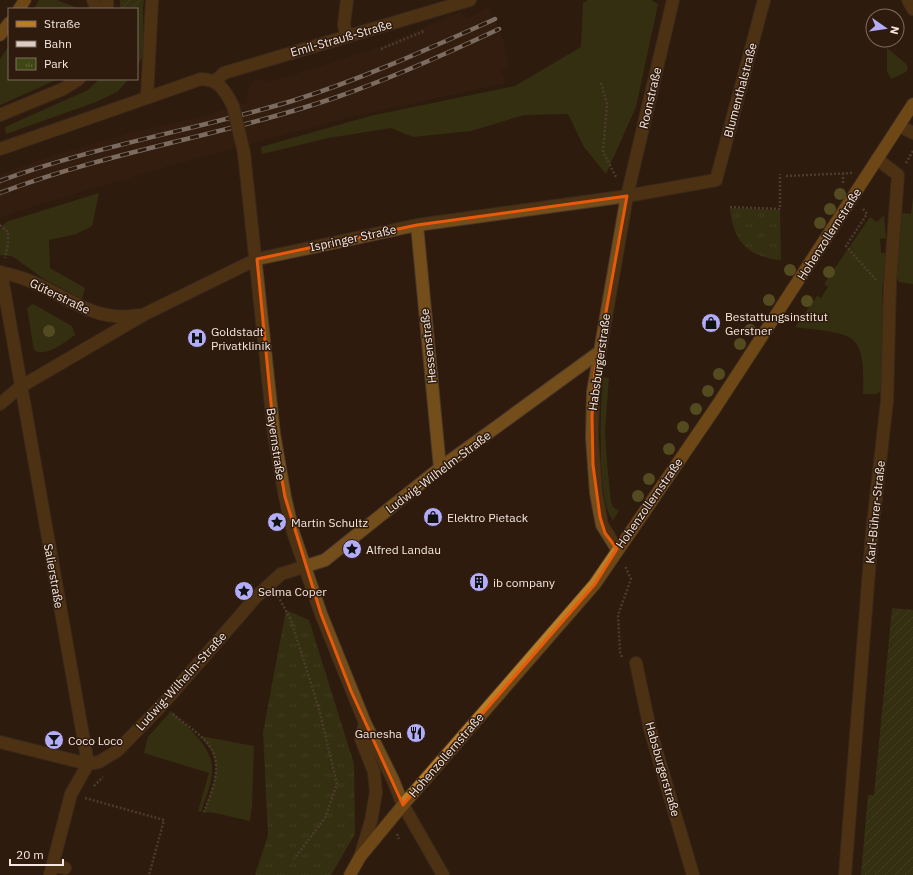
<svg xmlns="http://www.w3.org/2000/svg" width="913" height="875" viewBox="0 0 913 875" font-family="'IBM Plex Sans',sans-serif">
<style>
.built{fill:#381f0e}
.grass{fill:#3f4814}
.park{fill:url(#park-tufts)}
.garden{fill:url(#garden-furrows)}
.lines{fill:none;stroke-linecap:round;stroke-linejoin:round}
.minor-casing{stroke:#4a382b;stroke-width:14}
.major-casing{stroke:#4a382b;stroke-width:14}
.path{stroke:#716055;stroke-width:2.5;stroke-dasharray:2 2;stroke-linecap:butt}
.minor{stroke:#734d1a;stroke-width:12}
.major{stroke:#bc7d23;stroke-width:12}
.rail-casing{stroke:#dbccc4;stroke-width:4.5}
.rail{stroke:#2e1b0e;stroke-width:3;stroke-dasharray:9;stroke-linecap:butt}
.minor-bridge-casing{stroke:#4a382b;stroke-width:14;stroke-linecap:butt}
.minor-bridge{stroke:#734d1a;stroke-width:12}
.tree{fill:#808437}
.marked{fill:none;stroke:#e8590c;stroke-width:3;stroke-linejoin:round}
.labels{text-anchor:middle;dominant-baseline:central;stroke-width:3;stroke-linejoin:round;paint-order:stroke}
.street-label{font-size:12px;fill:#f5e7df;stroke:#2e1b0e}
.poi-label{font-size:12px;fill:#f5e7df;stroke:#2e1b0e;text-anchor:start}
</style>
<defs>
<pattern id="park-tufts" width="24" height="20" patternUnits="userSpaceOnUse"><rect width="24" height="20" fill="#3f4814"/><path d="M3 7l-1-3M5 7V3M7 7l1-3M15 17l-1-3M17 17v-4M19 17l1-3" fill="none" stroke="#5b6236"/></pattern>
<pattern id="garden-furrows" width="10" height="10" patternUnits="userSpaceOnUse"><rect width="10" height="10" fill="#3f4814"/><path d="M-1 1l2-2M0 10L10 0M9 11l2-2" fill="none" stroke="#5b6236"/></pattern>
</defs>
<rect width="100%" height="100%" fill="#2e1b0e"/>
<path class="built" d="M489,6L503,40L509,66L500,69L506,83L347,118L173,165L21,210L0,218V174L54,155L129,133L200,117L247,102V93L252,83L260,79L269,82L371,50L462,11L466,19Z"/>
<path class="grass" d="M39,0H57L80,9H34Z
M588,0H651L658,4L636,107L606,174L584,147L568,114L524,115L471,131L413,137L391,128L328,138L262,154L261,147L370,116L515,86L581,47L583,3Z
M143,7L144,54L137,67V9L120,8Z
M9,46V79H58L0,105V59Z
M887,48L906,64L908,68L906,72L891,79L887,71Z
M99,79H129L117,92L96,102L6,134L5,127L88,90Z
M99,193L92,226L76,234L49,240L50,268L85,288L82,299L44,279L12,256L0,255V229L6,222Z
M913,197V284L899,282L896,277L901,213L911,214Z
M884,215L886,238L880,239L881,253H886L882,290L886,346L882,391L876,394H863C866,329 853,335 795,327L817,296L821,298L828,287L824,284L870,217L877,222Z
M33,304L72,326L75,335C65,342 46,358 34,350L27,308Z
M603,377L609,378L605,430L607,463L611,502L613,507L619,511L613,520C596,504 601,401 603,377Z
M171,711C187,727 215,748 212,773C211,786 205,799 201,812L198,811L209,773L144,753L148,737Z
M200,736L254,746L252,805L250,821L215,813L204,812C214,781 226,762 200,736Z"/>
<path class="park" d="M730,208L780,210L781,260C748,257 733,241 730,208Z
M286,610L309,620L354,764L355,834L331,875H255L268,835L263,732Z"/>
<path class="garden" d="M120,0H144L143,7L120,8Z
M892,608L913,610V875H861L868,795H874Z"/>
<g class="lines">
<g class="minor-casing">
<path id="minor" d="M93,0L97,9
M107,0V9
M908,0L913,9
M346,37L344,24L347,0
M214,82L224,73L470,0
M147,97L152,0
M0,115L63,89L79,79
M900,126L913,133
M0,149L201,79C219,79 226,92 233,106
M244,153L274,434L285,497L293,532L321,614L365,723L393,780L403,805L443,875
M417,225L440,468
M0,272C14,275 28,279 41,286C77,303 98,322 140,315
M1,272L88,764L71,794L50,875
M0,404L20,387L145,314L257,259L417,225L627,196L716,180L764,0
M617,549L602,525L596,493L592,438L593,392L627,196L673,0
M636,663L650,729L693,875
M0,742L88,764L99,762L117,751L162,705L257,596L281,574L325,560L440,468L598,353
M360,857L371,821L376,792L374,772L361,739L365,723
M53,865L65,868
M845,875L872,533L887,401L890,283L898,175L877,159"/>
</g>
<g class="major-casing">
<path id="major" d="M19,9L25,0
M0,35L9,23
M350,875L360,857L403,805L595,584L716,407L913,104"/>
</g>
<path class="path" d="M381,49L424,31
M601,83L607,104L603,152L616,177
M906,163L913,151
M843,173V183
M786,176L852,173
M730,207L780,209V174
M863,209L867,214L846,246L876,280
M0,225L8,232V243L5,258
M278,596L291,620L319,709L337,784L325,818L294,859
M622,657L620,652L618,615L631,579L625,566
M173,714C184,724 202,734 210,747C224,766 211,793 204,812
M94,786L103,777
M85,798L164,820L149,875
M397,834L399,839"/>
<use href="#minor" class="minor"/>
<use href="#major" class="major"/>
<g class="rail-casing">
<path id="rail" d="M0,181C95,146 195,130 292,101C362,79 428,49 495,19
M0,193C110,151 226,135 337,97C392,78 446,54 499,29"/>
</g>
<use href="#rail" class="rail"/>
<g class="minor-bridge-casing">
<path id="minor-bridge" d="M233,106L244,153"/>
</g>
<use href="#minor-bridge" class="minor-bridge"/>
</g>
<g class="tree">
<circle cx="840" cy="194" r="6"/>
<circle cx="830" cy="209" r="6"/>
<circle cx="820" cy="223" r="6"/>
<circle cx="790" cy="270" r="6"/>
<circle cx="829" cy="272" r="6"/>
<circle cx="769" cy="300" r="6"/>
<circle cx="807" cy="301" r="6"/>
<circle cx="750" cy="330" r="6"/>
<circle cx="49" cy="331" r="6"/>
<circle cx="740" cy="344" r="6"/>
<circle cx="719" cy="374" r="6"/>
<circle cx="708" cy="391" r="6"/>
<circle cx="696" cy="409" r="6"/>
<circle cx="683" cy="427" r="6"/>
<circle cx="669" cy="449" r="6"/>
<circle cx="649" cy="479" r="6"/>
<circle cx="638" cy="496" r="6"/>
</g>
<path d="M0 0H913V875H0ZM627,196L595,373L592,416L593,465L600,517L605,533L617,549L595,584L403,805L351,691L321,614L285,497L274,434L257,259L417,225Z" fill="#2e1b0e" fill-opacity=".55" fill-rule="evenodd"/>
<path class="marked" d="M627,196L595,373L592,416L593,465L600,517L605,533L617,549L595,584L403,805L351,691L321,614L285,497L274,434L257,259L417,225Z"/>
<defs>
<g id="shop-disc" transform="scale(1)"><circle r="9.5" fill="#b3adf9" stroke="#2e1b0e"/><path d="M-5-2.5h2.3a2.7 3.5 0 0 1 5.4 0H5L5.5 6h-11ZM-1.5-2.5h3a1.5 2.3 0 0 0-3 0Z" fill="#111"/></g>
<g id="hospital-disc" transform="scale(1)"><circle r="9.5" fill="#b3adf9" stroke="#2e1b0e"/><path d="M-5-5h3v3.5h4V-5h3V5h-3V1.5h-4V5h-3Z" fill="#111"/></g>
<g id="sight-disc" transform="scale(1)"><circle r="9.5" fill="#b3adf9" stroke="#2e1b0e"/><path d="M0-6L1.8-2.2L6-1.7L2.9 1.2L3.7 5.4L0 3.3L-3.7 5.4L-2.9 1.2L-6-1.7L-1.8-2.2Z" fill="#111"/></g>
<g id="building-disc" transform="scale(1)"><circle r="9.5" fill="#b3adf9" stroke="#2e1b0e"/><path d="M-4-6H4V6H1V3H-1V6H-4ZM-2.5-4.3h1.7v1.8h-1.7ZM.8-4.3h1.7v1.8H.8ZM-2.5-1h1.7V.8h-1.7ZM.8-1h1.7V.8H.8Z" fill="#111"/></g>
<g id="restaurant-disc" transform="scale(1)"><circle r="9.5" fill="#b3adf9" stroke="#2e1b0e"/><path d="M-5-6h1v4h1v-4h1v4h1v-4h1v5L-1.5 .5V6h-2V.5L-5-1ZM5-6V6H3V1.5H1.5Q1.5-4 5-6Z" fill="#111"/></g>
<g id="bar-disc" transform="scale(1)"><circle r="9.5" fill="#b3adf9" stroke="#2e1b0e"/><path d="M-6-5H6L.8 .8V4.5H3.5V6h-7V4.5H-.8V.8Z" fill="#111"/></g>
</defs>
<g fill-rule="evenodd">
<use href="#shop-disc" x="711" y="323"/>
<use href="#hospital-disc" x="197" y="338"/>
<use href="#shop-disc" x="433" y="517"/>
<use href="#sight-disc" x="277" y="522"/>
<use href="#sight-disc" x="352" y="549"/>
<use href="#building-disc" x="479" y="582"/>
<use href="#sight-disc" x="244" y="591"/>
<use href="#restaurant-disc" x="416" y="733"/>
<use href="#bar-disc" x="54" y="740"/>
</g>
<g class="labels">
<g class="street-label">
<text transform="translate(341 38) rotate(-16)">Emil-Strauß-Straße</text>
<text transform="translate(740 90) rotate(-75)">Blumenthalstraße</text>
<text transform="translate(650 98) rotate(-77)">Roonstraße</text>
<text transform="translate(829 234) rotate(-57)">Hohenzollernstraße</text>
<text transform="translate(353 238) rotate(-12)">Ispringer Straße</text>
<text transform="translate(60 296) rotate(26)">Güterstraße</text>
<text transform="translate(428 346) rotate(-96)">Hessenstraße</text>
<text transform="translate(599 362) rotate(-82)">Habsburgerstraße</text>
<text transform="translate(276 444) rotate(82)">Bayernstraße</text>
<text transform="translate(438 472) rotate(-37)">Ludwig-Wilhelm-Straße</text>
<text transform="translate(649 503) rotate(-55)">Hohenzollernstraße</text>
<text transform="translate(875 512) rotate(-84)">Karl-Bührer-Straße</text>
<text transform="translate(54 576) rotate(80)">Salierstraße</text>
<text transform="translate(181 681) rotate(-48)">Ludwig-Wilhelm-Straße</text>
<text transform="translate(446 755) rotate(-49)">Hohenzollernstraße</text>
<text transform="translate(663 769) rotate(74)">Habsburgerstraße</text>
</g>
<g class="poi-label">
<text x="725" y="316">Bestattungsinstitut<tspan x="725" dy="14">Gerstner</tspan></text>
<text x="211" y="331">Goldstadt<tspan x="211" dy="14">Privatklinik</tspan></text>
<text x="447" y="517">Elektro Pietack</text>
<text x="291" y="522">Martin Schultz</text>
<text x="366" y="549">Alfred Landau</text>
<text x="493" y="582">ib company</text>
<text x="258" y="591">Selma Coper</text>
<text x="402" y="733" text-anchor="end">Ganesha</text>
<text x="68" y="740">Coco Loco</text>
</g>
</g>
<rect x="8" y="8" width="130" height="72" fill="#2e1b0e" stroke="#7e6d62"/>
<rect x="16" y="21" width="20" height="6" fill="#bc7d23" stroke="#7e6d62"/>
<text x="44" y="28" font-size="12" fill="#f5e7df">Straße</text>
<rect x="16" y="41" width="20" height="6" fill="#dbccc4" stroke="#7e6d62"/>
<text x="44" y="48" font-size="12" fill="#f5e7df">Bahn</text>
<rect x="16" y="58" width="20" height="12" fill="url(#park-tufts)" stroke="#7e6d62"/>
<text x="44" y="68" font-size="12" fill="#f5e7df">Park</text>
<g transform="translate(885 28) rotate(103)"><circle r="19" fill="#2e1b0e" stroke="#7e6d62"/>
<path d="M0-3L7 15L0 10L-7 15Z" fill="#b3adf9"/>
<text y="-6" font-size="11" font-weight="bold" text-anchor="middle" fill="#f5e7df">N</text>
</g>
<path d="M10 859v6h53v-6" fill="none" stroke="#f5e7df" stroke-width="2"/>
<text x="16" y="859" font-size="12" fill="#f5e7df" stroke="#2e1b0e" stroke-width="3" paint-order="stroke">20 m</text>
</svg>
